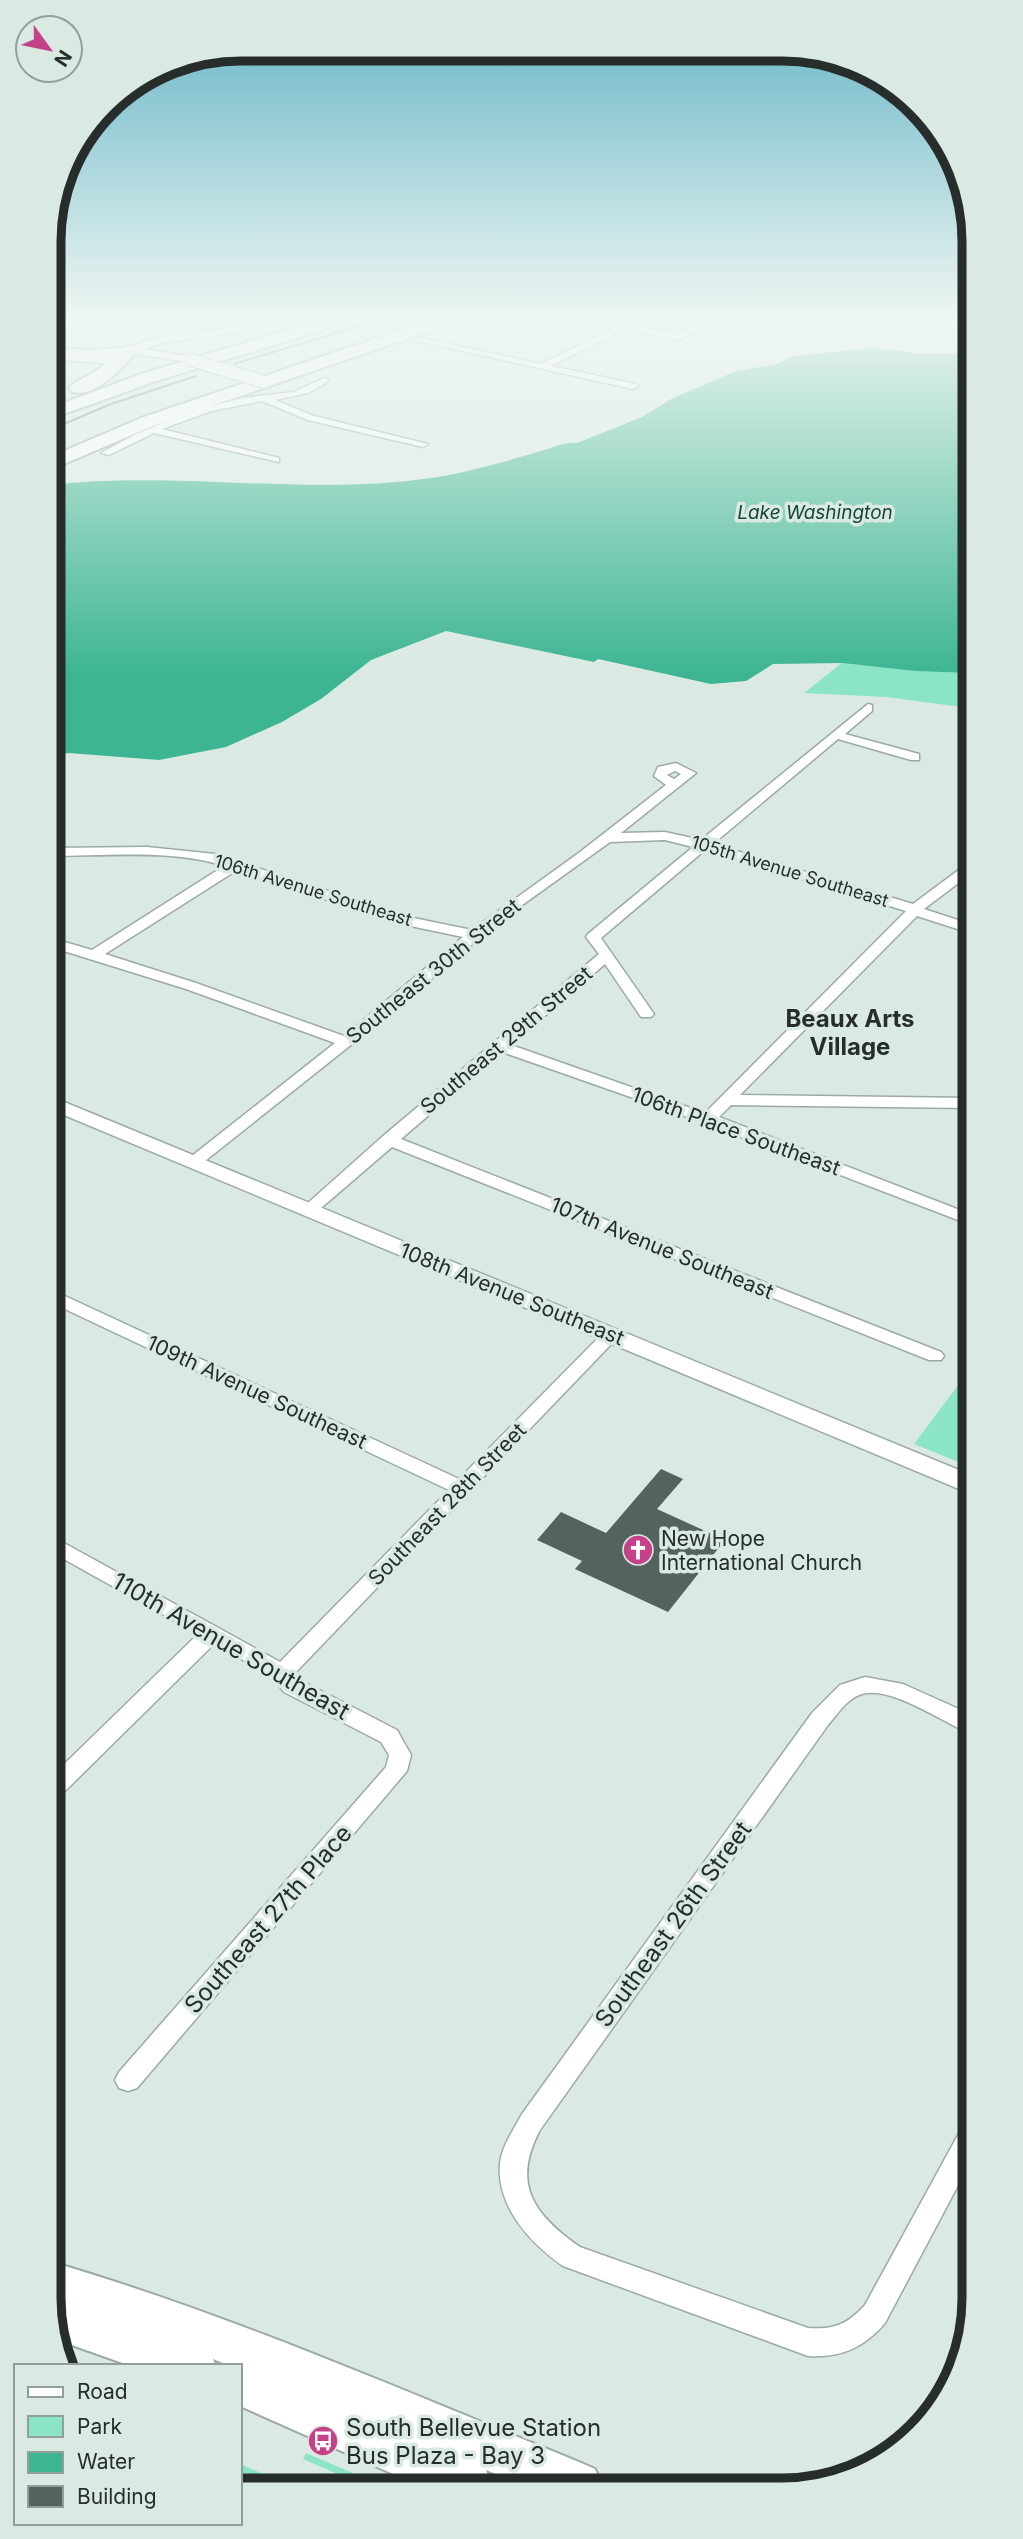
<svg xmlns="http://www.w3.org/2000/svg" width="1023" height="2539" viewBox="0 0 1023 2539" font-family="Inter,sans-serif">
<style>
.green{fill:#8be4c6}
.water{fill:#3db593}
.building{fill:#55635e}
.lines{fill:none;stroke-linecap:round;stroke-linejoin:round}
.minor-casing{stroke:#9baaa4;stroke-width:3}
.tertiary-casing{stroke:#9baaa4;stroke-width:3}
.primary-casing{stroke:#9baaa4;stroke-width:4}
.motorway-casing{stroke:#9baaa4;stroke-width:4}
.minor{fill:#fff;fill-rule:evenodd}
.tertiary{fill:#fff;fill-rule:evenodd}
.primary{fill:#fff;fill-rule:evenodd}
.motorway{fill:#fff;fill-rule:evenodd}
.tram{stroke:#76817c;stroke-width:2}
.tertiary-bridge-casing{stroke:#9baaa4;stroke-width:14;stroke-linecap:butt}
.tertiary-bridge{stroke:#fff;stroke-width:12}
.labels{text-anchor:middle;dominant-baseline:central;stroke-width:7;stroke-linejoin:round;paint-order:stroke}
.far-street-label{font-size:18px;fill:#272d2b;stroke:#daeae3}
.far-water-label{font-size:19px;font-style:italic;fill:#154739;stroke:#daeae3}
.street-label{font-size:21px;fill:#272d2b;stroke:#daeae3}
.poi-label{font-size:21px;fill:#272d2b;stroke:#daeae3;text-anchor:start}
.quarter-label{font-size:24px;font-weight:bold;fill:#272d2b;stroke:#daeae3}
.near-street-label{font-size:24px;fill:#272d2b;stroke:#daeae3}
.near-poi-label{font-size:24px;fill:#272d2b;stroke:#daeae3;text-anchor:start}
.rim{fill:none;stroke:#272d2b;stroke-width:9}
</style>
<rect width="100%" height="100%" fill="#daeae3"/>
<path class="green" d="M843,662L915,671L969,673V708L886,697L804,693Z
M971,1368V1467L914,1444Z
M306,2453L383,2486H365L303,2459Z
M240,2464L292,2486H242L240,2485Z"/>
<path class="water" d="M874,348C888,351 906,349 916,354L968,353L969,673L915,671L843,663L773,664L746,681L711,684L598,659L594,662L446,631L371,660L321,699L282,722L226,747L159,760L69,753L51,755L50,485C184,469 321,500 454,474C483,468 513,459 541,451C553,448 564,441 577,443L642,417L673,398L736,371L777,364L793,356Z"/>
<path class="building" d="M661,1469L683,1479L657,1509L725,1540L668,1612L575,1569L582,1561L537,1540L561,1512L606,1533Z"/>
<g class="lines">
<g class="minor-casing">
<path id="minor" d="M576,317H595L678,334L712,317H723L679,340L626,329L551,366L636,384L638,386L633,389L413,340L417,337L541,364L616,327Z
M324,378L329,381L308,393L275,400L314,416L428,444L423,447L308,420L262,401L211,411L162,429L279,458V462L154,433L109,455L101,453L134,435L186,413L242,398L294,392Z
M868,704L872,705V711L845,734L919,754V760H911L838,739L713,844L913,904L964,866L969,865V875L924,909L970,924V933L917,916L740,1095L970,1098V1108L731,1105L719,1117L970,1214L971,1225L702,1122L502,1052L401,1139L941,1352L944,1356L941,1360H929L392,1147L314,1214H302L300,1210L382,1137L599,954L586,937L588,934L693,847L665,840L610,842L496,924L391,1013L200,1165L194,1167L186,1162L188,1159L335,1043L186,989L51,947V938L92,950L224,866C175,849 103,856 51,856V848L147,847L215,854L404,916L472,930L580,852L666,785L654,776L658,767L676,763L696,773L621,833L665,832L701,840ZM675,771L681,774L674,779L667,775ZM705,850L906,911L705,1113L511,1045L605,964L641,1017H651L654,1014L601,938ZM237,870L396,923L463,937L344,1036L196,983L105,954Z
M52,1290L459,1479L605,1331L611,1329L620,1335L294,1674L300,1680L397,1730L411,1755L407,1771L137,2088L128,2091L119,2088L115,2080L119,2072L386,1767L389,1755L381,1742L284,1692L274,1679L215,1643L62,1794L54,1797V1774L198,1634L53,1553V1537L280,1662L449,1490L52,1303Z
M865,1677L903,1684L972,1715V1734C944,1724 889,1683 859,1695C846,1700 837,1715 828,1725L540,2130C511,2184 534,2215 580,2247L808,2328C834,2330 848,2324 865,2305L964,2124L973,2120V2157L885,2323C864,2348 840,2358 808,2356L563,2266C530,2243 496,2206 500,2163C502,2146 514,2129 522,2114L812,1713L840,1685Z"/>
</g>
<g class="tertiary-casing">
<path id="tertiary" d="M276,317H298L234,333L161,343L144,349L192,357V361L188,362L129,353L50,359V353L128,347L159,337L234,327Z
M52,1097L971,1475V1494L52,1110Z"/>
</g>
<g class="primary-casing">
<path id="primary" d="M55,2263C234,2316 406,2392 579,2462L595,2469L602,2485H523L486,2470L492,2485H418L240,2406V2366H230L213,2359L216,2366H131L55,2339Z"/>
</g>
<g class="motorway-casing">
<path id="motorway" d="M331,317H358L356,320L156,381L50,419V408L144,373Z
M439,317H464L462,320L153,426L50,470V457L141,418Z
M129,345L137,350C124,367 96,398 72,392L69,388C79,378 95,374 106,363L61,360L53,355C62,345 101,350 114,355Z"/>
</g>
<use href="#minor" class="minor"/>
<use href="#tertiary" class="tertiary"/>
<use href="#primary" class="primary"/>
<use href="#motorway" class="motorway"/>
<path class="tram" d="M234,364L389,317
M50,430L111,404L196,376"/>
<g class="tertiary-bridge-casing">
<path id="tertiary-bridge" d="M188,359L264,382"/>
</g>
<use href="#tertiary-bridge" class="tertiary-bridge"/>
</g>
<linearGradient id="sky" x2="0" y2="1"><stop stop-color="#63b4c6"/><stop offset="0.47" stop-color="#eef6f2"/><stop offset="1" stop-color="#eef6f2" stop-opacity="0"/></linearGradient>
<rect width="1023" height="673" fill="url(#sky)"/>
<defs>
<g id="church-disc" transform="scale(1.575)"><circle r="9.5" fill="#c54289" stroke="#daeae3"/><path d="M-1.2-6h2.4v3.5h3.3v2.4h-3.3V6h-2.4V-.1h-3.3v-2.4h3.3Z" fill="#fff"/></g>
<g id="bus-disc" transform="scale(1.575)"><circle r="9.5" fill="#c54289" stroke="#daeae3"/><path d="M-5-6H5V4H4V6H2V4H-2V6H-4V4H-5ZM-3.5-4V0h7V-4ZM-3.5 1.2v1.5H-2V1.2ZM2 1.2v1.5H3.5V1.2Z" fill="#fff"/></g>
</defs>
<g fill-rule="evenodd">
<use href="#church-disc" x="638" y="1550"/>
<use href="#bus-disc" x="323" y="2441"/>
</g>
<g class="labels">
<g class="far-street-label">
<text transform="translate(790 871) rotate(17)">105th Avenue Southeast</text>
<text transform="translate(313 890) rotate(17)">106th Avenue Southeast</text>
</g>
<g class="far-water-label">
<text x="815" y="512">Lake Washington</text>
</g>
<g class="street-label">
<text transform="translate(433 971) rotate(-39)">Southeast 30th Street</text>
<text transform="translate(506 1040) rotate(-40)">Southeast 29th Street</text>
<text transform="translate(736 1131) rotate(20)">106th Place Southeast</text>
<text transform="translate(662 1248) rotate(22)">107th Avenue Southeast</text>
<text transform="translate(512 1294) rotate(22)">108th Avenue Southeast</text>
<text transform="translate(257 1392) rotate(25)">109th Avenue Southeast</text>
<text transform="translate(447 1504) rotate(-46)">Southeast 28th Street</text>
</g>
<g class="poi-label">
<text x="661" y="1538">New Hope<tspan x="661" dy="24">International Church</tspan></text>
</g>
<g class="quarter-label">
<text x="850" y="1018">Beaux Arts<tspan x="850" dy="28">Village</tspan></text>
</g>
<g class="near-street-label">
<text transform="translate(231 1646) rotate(30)">110th Avenue Southeast</text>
<text transform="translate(268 1919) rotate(-49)">Southeast 27th Place</text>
<text transform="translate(673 1924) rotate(-54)">Southeast 26th Street</text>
</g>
<g class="near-poi-label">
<text x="346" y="2427">South Bellevue Station<tspan x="346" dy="28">Bus Plaza - Bay 3</tspan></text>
</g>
</g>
<path d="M0 0H1023V2539H0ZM241 61H782A180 180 0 0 1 962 241V2298A180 180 0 0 1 782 2478H241A180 180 0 0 1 61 2298V241A180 180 0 0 1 241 61Z" fill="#daeae3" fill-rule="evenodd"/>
<path class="rim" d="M241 61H782A180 180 0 0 1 962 241V2298A180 180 0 0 1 782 2478H241A180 180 0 0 1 61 2298V241A180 180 0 0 1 241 61Z"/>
<rect x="14" y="2364" width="228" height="161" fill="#daeae3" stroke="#929e99" stroke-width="2"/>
<rect x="28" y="2387" width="35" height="10" fill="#ffffff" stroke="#929e99" stroke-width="2"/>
<text x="77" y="2399" font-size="21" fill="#272d2b">Road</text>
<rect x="28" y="2416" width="35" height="21" fill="#8be4c6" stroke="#929e99" stroke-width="2"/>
<text x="77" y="2434" font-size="21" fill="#272d2b">Park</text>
<rect x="28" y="2452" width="35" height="21" fill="#3db593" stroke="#929e99" stroke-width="2"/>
<text x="77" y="2469" font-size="21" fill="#272d2b">Water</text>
<rect x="28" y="2486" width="35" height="21" fill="#55635e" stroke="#929e99" stroke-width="2"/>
<text x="77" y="2504" font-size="21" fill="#272d2b">Building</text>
<g transform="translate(49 49) rotate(123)"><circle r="33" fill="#daeae3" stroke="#929e99" stroke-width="2"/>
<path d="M0-5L12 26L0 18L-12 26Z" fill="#c54289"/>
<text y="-10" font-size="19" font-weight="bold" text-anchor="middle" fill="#272d2b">N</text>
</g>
</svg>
